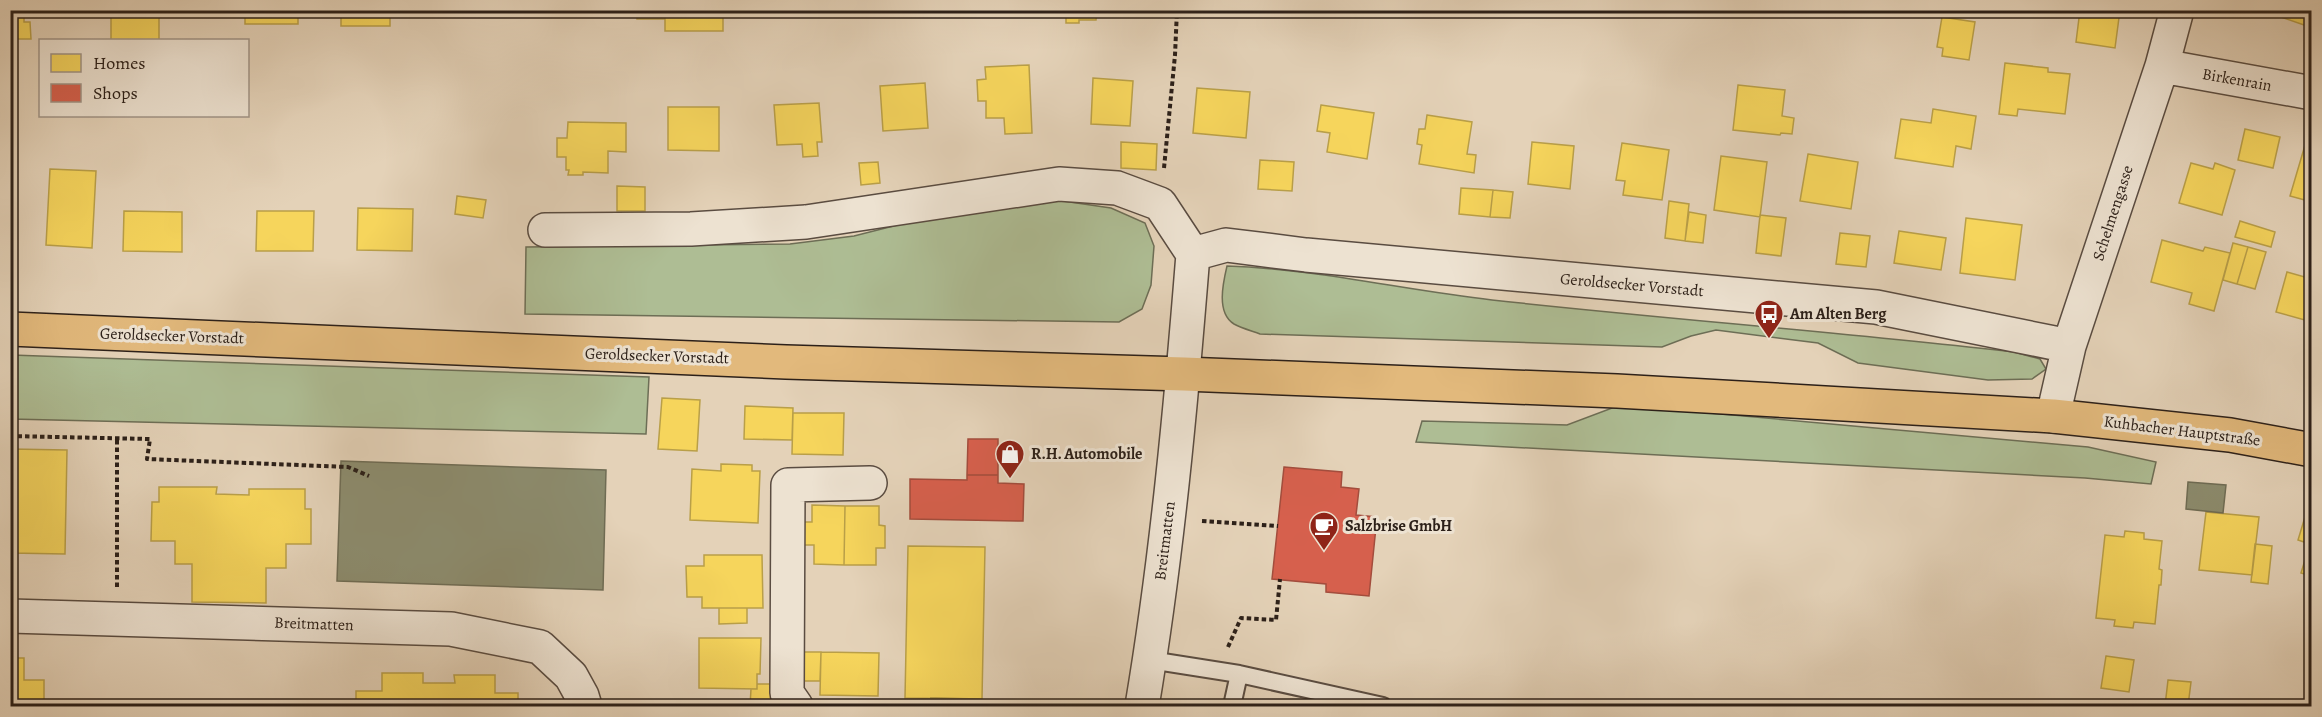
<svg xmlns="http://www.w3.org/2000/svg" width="2322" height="717" viewBox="0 0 2322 717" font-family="Alegreya,serif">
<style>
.green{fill:#aebd94;stroke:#6d6e56;stroke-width:1.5}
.homes{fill:#f6d55c;stroke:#b99f48;stroke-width:1.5}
.shops{fill:#d6604d;stroke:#a34d3d;stroke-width:1.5}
.industry{fill:#8c8c6e;stroke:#6f6c54;stroke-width:1.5}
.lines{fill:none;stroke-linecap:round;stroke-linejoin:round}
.service-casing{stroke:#5a4c41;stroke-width:20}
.minor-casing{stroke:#5a4c41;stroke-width:36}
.primary-casing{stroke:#2c2019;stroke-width:36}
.path{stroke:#2c2019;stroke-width:4;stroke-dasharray:4.5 3;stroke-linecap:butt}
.service{stroke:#ede2d1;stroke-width:16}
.minor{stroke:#ede2d1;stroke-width:33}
.primary{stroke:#e2b97c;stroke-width:33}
.labels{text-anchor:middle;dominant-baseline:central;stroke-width:6;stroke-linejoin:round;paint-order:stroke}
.street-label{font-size:16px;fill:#2c2019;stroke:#ede2d1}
.poi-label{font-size:16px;font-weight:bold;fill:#2c2019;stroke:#ede2d1;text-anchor:start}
</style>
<rect width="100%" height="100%" fill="#e4d2b8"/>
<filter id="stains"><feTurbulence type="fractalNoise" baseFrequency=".00333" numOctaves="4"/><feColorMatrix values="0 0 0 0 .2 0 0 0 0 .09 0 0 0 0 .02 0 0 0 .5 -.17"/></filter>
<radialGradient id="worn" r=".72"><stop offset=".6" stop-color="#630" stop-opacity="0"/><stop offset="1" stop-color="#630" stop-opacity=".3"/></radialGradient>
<path class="green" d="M1056,200L1111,208L1145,223L1154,246L1151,285L1142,309L1119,322L525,314L526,247L790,244L854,236L929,217Z
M1227,266C1316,269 1403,290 1492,300C1666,319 1840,332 2014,352L2040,359L2046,369L2032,379L1988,380L1858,363L1818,343L1716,330L1691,336L1662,347L1260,334C1252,331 1241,328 1234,324C1216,313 1223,283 1227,266Z
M11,355L649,377L646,434L11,419Z
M1620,405L2088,447L2156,462L2151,484L2085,478L1416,442L1422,421L1567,425Z"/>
<path class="homes" d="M10,10H24V22H30L31,39H10Z
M111,10H159V40H111Z
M245,10H298V24H245Z
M341,10H390V26H341Z
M637,10H665V19H637Z
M665,10H723V31H665Z
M1066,10H1097L1096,20H1079V23H1066Z
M2080,10H2120L2115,48L2076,42Z
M2261,10H2312V14L2307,26Z
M1942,17L1975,22L1969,60L1942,56L1943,48L1937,47Z
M2005,63L2048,68V72L2070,74L2065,114L2018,109L2017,116L1999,114Z
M1029,65L1032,133L1005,134L1004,118H986V101H978L977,80L986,79L985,67Z
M1093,78L1133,81L1130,126L1091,124Z
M925,83L928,128L883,131L880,86Z
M1738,85L1785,90L1782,116L1794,118L1792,134L1781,133L1780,135L1733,130Z
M1197,88L1250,92L1246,138L1193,133Z
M819,103L822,142H817L818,156L803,157L802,144L777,145L774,105Z
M1321,105L1374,113L1367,159L1327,152L1330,133L1317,131Z
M668,107H719V151L668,150Z
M1933,109L1976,116L1971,149L1956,146L1953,167L1895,158L1901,119L1931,123Z
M1427,115L1472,122L1467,154L1476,155L1474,173L1419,164L1422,145L1417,144L1419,129H1425Z
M568,122L626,123V152L608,151V173L583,172V175H568L569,170H566V157H557V138H567Z
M2245,129L2280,137L2273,168L2238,160Z
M2308,135L2312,136V202L2290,196Z
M1121,142L1157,144L1156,170L1121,168Z
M1532,142L1574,146L1570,189L1528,184Z
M1622,143L1669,150L1662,200L1623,195L1625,181L1616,180Z
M1808,154L1858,162L1851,209L1800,201Z
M1721,156L1767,162L1760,217L1714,210Z
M1260,160L1294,162L1292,191L1258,189Z
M878,162L880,183L861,185L859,163Z
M2191,163L2213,169L2215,163L2235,170L2222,215L2179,203Z
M50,169L96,171L92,248L46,245Z
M617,186L645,187V211H617Z
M1461,188L1493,190L1490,217L1459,214Z
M1493,190L1513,192L1510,218L1490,217Z
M457,196L486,200L483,218L455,214Z
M1669,201L1689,204L1685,241L1665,238Z
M358,208L413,209L412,251L357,250Z
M124,211L182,212V252L123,251Z
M257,211H314L313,251H256Z
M1689,212L1706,215L1703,243L1685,241Z
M1760,215L1786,218L1781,256L1756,253Z
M1966,218L2022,225L2015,280L1960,273Z
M2240,221L2275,232L2271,247L2235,237Z
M1899,231L1946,238L1941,270L1894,263Z
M1840,233L1870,236L1866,267L1836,264Z
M2162,240L2203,251L2205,247L2230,253L2214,311L2189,304L2192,293L2151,282Z
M2233,243L2248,247L2237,284L2223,280Z
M2248,247L2266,252L2255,289L2237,284Z
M2287,272L2312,279V322L2276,312Z
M662,398L700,400L697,451L658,449Z
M745,406L793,408L792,440L744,439Z
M793,413H844L843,455L792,454Z
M10,449L67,450L65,554L10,553Z
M721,464L752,465V471H760L758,523L690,520L692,469L721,471Z
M159,487H217L216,494L249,495V489H305V509H311V544H286V568H266V603L192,602V564H175V541H151L152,502H159Z
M2311,497H2312V576L2301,573L2310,544L2298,540Z
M812,505L845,506L844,565L814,564V545H804V522H812Z
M845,506H879V525L885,526V548H876V565H844Z
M2206,512L2259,517L2252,575L2199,570Z
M2125,531L2144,533V539L2162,541L2159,569L2162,570L2161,585H2159L2155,624L2134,622L2133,628L2114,626L2115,620L2096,618L2105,535L2124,537Z
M2255,544L2272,546L2268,584L2251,582Z
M908,546L985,547L982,699L905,698Z
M704,555H762L763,608H702V597H687L686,566H704Z
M719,608H747V623L719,624Z
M699,638H761L760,674H757V689L699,688Z
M800,652H821L820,681H799Z
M821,652L879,653L878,696L820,695Z
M2106,656L2134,660L2129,692L2101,688Z
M10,658H24V680H44V706H10Z
M382,673H423V683H455L454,675H495V693H518V706H356V691H382Z
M2168,680L2191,682L2188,706H2165Z
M757,684H777V706H750L751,689H757Z
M931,698L982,699V706H931Z"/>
<path class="shops" d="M968,439H998V475H967Z
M1284,467L1342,472L1341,487L1359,489L1356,515L1377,517L1369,596L1326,592V584L1272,579Z
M967,475H998V483L1024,484L1023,521L910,519V479L967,480Z"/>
<path class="industry" d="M341,461L606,470L603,590L337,581Z
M2188,482L2226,485L2223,513L2186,509Z"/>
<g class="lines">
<g class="service-casing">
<path id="service" d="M1150,660L1239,674L1232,706
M1239,674L1383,706"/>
</g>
<g class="minor-casing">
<path id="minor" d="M2162,66L2312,93
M545,230L691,229L806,222L1059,184L1117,188L1160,204L1193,254
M2053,416L2069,346L2162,66L2177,10
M10,616L451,629L540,647L571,676L582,696L585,706
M796,706L787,693L788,485L870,483
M1142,706C1167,557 1181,405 1193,254L1226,245L1306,255L1876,307L2069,346"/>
</g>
<g class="primary-casing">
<path id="primary" d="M10,329L786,362L1184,374L1617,391L2053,416L2230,435L2312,450"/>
</g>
<path class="path" d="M1164,168L1175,55L1177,10
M10,436L150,439L147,459L348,467L369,476
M1202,521L1278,526
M117,587V438
M1228,647L1241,618L1276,620L1280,579"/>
<use href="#service" class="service"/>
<use href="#minor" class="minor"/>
<use href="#primary" class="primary"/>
</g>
<defs>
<g id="bus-pin" transform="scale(1.5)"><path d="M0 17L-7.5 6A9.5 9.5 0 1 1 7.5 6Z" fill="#8f2418" stroke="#ede2d1"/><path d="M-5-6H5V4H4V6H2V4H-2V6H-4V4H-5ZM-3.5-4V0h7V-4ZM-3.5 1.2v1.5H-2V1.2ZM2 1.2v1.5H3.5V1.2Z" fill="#fff"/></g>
<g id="shop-pin" transform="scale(1.5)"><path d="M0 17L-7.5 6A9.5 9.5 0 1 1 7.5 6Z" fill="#8f2418" stroke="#ede2d1"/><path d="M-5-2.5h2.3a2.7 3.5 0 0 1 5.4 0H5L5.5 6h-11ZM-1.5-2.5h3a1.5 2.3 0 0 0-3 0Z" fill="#fff"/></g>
<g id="cafe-pin" transform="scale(1.5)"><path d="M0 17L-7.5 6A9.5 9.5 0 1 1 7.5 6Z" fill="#8f2418" stroke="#ede2d1"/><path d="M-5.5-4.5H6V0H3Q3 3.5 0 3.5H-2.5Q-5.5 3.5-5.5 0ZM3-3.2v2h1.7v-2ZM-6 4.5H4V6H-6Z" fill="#fff"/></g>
</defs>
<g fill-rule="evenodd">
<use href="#bus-pin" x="1769" y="314"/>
<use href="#shop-pin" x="1010" y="454"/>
<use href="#cafe-pin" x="1324" y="526"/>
</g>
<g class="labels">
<g class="street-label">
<text transform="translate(2237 80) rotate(10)">Birkenrain</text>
<text transform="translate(2113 213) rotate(-72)">Schelmengasse</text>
<text transform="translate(1632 285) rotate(5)">Geroldsecker Vorstadt</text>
<text transform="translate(172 336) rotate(2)">Geroldsecker Vorstadt</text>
<text transform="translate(657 356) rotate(2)">Geroldsecker Vorstadt</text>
<text transform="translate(2182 431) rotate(7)">Kuhbacher Hauptstraße</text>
<text transform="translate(1165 541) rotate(-83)">Breitmatten</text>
<text transform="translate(314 624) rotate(2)">Breitmatten</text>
</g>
<g class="poi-label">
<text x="1790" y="314">Am Alten Berg</text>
<text x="1031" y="454">R.H. Automobile</text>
<text x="1345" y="526">Salzbrise GmbH</text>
</g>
</g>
<rect width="2322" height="717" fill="none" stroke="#e4d2b8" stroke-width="36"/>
<rect x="12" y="12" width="2298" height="693" fill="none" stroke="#2c2019" stroke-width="3"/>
<rect x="18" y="18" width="2286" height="681" fill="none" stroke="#2c2019" stroke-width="1.5"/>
<rect x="39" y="39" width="210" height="78" fill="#ede2d1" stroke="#a09487" stroke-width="1.5"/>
<rect x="51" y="54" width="30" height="18" fill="#f6d55c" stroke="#a09487" stroke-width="1.5"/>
<text x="93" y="69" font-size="18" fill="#2c2019">Homes</text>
<rect x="51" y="84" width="30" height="18" fill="#d6604d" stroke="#a09487" stroke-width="1.5"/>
<text x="93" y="99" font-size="18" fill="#2c2019">Shops</text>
<rect width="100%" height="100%" filter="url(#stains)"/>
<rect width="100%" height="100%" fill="url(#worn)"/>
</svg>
